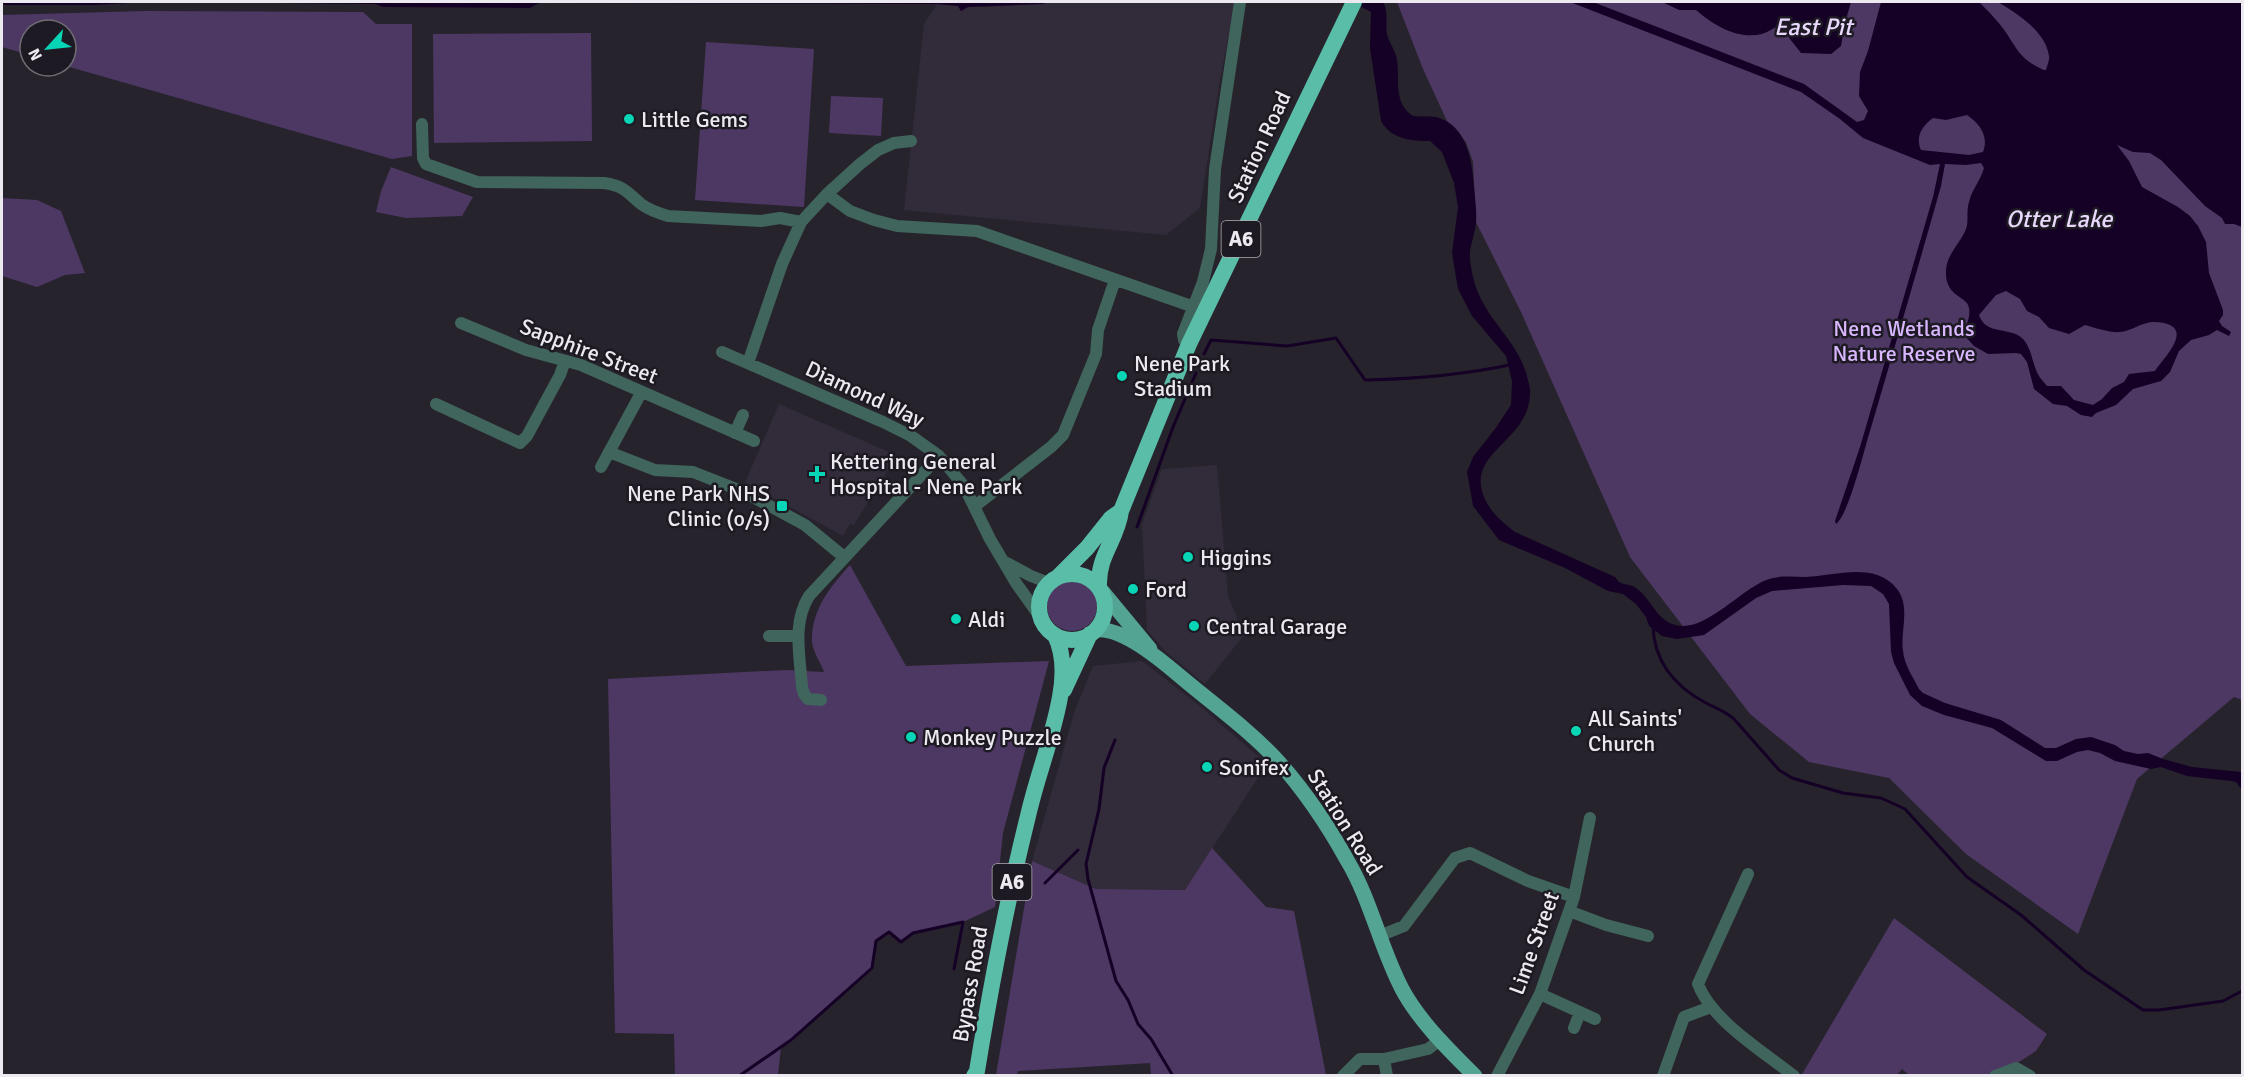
<svg xmlns="http://www.w3.org/2000/svg" width="2244" height="1077" viewBox="0 0 2244 1077" font-family="Signika,sans-serif">
<style>
.built{fill:#322b3a}
.green{fill:#4d3863}
.water{fill:#150026;fill-rule:evenodd}
.lines{fill:none;stroke-linecap:round;stroke-linejoin:round}
.stream{stroke:#150026;stroke-width:3}
.minor{stroke:#40655c;stroke-width:12}
.major{stroke:#53a492;stroke-width:15}
.highway{stroke:#5abda7;stroke-width:16}
.poi-dot{fill:#08d5b5;stroke:#1e1a23;stroke-width:2}
.labels{text-anchor:middle;dominant-baseline:central;stroke-width:5;stroke-linejoin:round;paint-order:stroke}
.shield{fill:#1e1a23;stroke:#aeacb2;stroke-width:1.5}
.shield-label{font-size:21px;font-weight:bold;fill:#eceaf0}
.poi-label{font-size:22px;fill:#eceaf0;stroke:#1e1a23;text-anchor:start}
.street-label{font-size:22px;fill:#eceaf0;stroke:#1e1a23}
.park-label{font-size:22px;fill:#d8b7ff;stroke:#1e1a23}
.water-label{font-size:24px;font-style:italic;fill:#e8d8fc;stroke:#1e1a23}
</style>
<rect width="100%" height="100%" fill="#27232d"/>
<path class="built" d="M1049,2H1235L1220,80L1200,208L1166,235L904,210L924,24L937,4L985,7L1042,4Z
M779,404L889,452L892,463L854,525L850,524L843,536L757,489L744,485Z
M1217,465L1228,596L1244,635L1205,684L1167,653L1147,630L1142,524L1162,469Z
M1142,661L1200,706L1267,764L1185,890L1096,889L1032,861L1074,713L1093,666Z"/>
<path class="green" d="M1397,2H2242V700L2234,697L2137,779L2078,934L1966,854L1889,778L1809,762L1750,714L1630,557L1521,312L1476,222L1473,162L1466,142L1447,121L1423,69Z
M145,11L363,12L376,24H412V156L392,159L66,66V30H30V55L2,47V15Z
M591,33L592,141L434,143L433,34Z
M706,42L814,49L804,207L695,200Z
M831,96L883,98L881,136L829,133Z
M391,167L473,197L462,216L406,218L376,212L381,191Z
M2,198L37,200L61,211L85,273L65,275L37,287L2,276Z
M850,565L906,666L1049,661L1003,833L995,907L963,922L913,933L901,942L889,932L876,941L872,968L781,1047L778,1075H675L674,1034L615,1033L608,679L786,670L824,672C821,663 813,652 812,642C811,610 830,587 850,565Z
M1047 606a25 25 0 1 1 50 0a25 25 0 1 1-50 0Z
M1212,848L1266,907L1294,911L1326,1075H1151L1150,1063L1018,1071L1017,1075H996L1032,861L1096,889L1185,890Z
M1894,918L2047,1034L2036,1051L2019,1062L1985,1075H1909L1902,1069L1897,1075L1801,1076Z"/>
<path class="water" d="M2,2H149L93,5H4Z
M181,2H1049L1042,4L968,7L961,11L958,6L937,4L539,3L530,8L383,7L375,4Z
M1352,2H1383C1389,12 1385,23 1387,34C1389,43 1396,51 1397,60C1400,81 1393,103 1413,116C1420,117 1429,116 1436,117C1467,125 1472,160 1474,187C1475,199 1477,212 1476,223C1475,232 1472,241 1470,250C1469,261 1473,280 1477,290C1489,322 1518,342 1527,376C1528,382 1531,388 1530,394C1529,438 1476,450 1481,486C1484,506 1499,520 1515,532L1615,577L1619,582C1625,585 1631,584 1636,588C1653,600 1658,626 1683,626C1710,626 1740,591 1766,580C1778,575 1793,577 1806,577C1835,576 1875,561 1897,589C1911,607 1900,631 1903,651C1904,664 1913,677 1919,689L1923,693L1945,703L2001,720L2045,748H2056L2076,739L2091,737L2115,745L2124,751L2138,754L2148,753L2163,759L2192,767L2241,772L2242,774V790L2236,782L2231,781L2187,776L2161,767L2151,769L2115,761L2100,753L2088,750L2077,752L2057,761H2046L1992,728L1944,715L1922,706L1910,695L1894,663L1891,652L1889,604L1883,594L1871,586L1843,585L1772,591L1756,598L1704,635L1677,639L1662,636L1649,626L1646,617L1636,604L1623,594L1608,591L1565,568L1499,540L1473,506L1467,472L1473,457L1495,429L1511,405L1512,381L1506,356L1472,316L1458,289L1452,253L1458,207L1454,183L1442,152L1430,141C1410,141 1391,139 1381,121L1370,48L1371,12Z
M1570,2H1593L1804,84L1857,122L1864,120L1868,111L1859,96L1860,72L1868,51L1881,2H1979C1989,12 2000,23 2007,34C2019,53 2022,60 2044,70H2046C2047,65 2050,60 2049,56C2046,32 2018,14 1998,2H2242V227L2234,224H2225L2222,218L2205,206L2161,160L2150,153L2133,152L2117,145L2129,161L2142,187L2178,207L2190,216L2198,226L2206,242L2209,273L2223,310V315L2219,321L2222,326L2231,332L2229,336L2217,330L2209,335L2191,340L2179,351L2170,372L2161,381L2133,389L2116,405L2096,413L2092,417L2081,415L2067,406L2053,404L2034,389L2027,362L2021,354L2016,353L1988,354L1974,346L1964,335C1965,326 1971,318 1969,308C1967,295 1945,298 1946,271C1946,255 1960,244 1966,229C1969,221 1966,211 1969,202C1972,189 1981,180 1984,168L1981,163L1966,165L1945,164L1941,186C1918,268 1894,349 1870,431C1864,450 1849,514 1836,524L1835,521L1860,447L1933,197L1940,164L1930,165L1863,138L1840,119L1801,92ZM1967,115C1980,124 1989,136 1983,152L1969,155L1921,150C1915,137 1922,126 1933,118L1946,120ZM2006,291L2020,299L2027,311L2039,317L2049,328L2069,334L2085,325C2095,328 2111,333 2120,332C2130,331 2138,325 2147,323C2153,321 2164,322 2170,325C2189,334 2162,360 2155,371L2129,374L2124,382L2112,388L2102,399L2093,405L2074,400L2061,386H2047C2043,381 2038,376 2036,370C2032,360 2031,348 2023,339C2010,326 1986,336 1979,315L1996,295Z
M1662,2H1851L1845,23L1841,46L1831,54L1801,53L1779,25C1774,28 1768,32 1762,34C1738,40 1713,25 1696,10H1679Z"/>
<g class="lines">
<path class="stream" d="M1204,354L1211,340L1287,346L1336,338L1365,380C1416,379 1464,375 1514,364
M1137,527L1173,427L1196,373
M1653,626C1654,662 1674,686 1706,703C1716,708 1725,711 1734,719L1779,770L1792,778L1843,793L1881,798L1905,809L1967,877L2021,915L2084,970L2143,1010H2159L2223,1001L2242,991
M1115,740L1104,768L1099,809L1086,864L1088,879L1116,981L1128,1000L1138,1024L1151,1039L1173,1076
M1045,883L1078,850
M739,1076L791,1040L872,968L876,941L889,932L901,942L913,933L963,922L954,969"/>
<path class="minor" d="M422,124L423,158L426,164L477,182L604,183C624,186 626,191 641,204C649,210 658,213 668,216L761,221L780,218L801,222
M827,194L850,211L874,220L897,226L977,231L1194,307
M461,323L526,350L581,365L754,441
M1189,344L1184,340L1183,334L1203,282L1211,249L1215,169L1240,2
M722,352L883,422L911,436L939,456L964,486L990,539L1016,583L1043,621
M748,363L782,264L801,222L827,194L860,164L878,150L894,143L911,141
M436,404L520,443L527,436L560,375L565,361
M735,433L743,415
M609,452L655,470L693,472L744,492L805,525L844,557
M601,467L641,393
M975,506L1051,447L1063,435L1096,354L1098,330L1115,280
M1007,563L1031,576L1049,583
M769,636H798
M821,700L808,699L804,694L802,687C800,656 792,623 809,596L939,456
M1748,874L1698,984C1712,1021 1764,1052 1794,1076
M1569,911L1606,925L1648,936
M1379,936L1404,926L1455,858L1470,853L1528,881L1574,897
M1540,994L1595,1019
M1574,1028L1580,1012
M1384,1059L1387,1076
M1343,1076L1360,1059H1384L1428,1049L1441,1039
M1497,1076L1540,994L1574,897L1590,818
M1663,1076L1684,1017L1711,1007
M1995,1076L2016,1068L2030,1076"/>
<path class="major" d="M1102,591L1150,649
M1096,630C1122,627 1161,660 1181,677C1213,704 1248,729 1277,760C1304,790 1327,824 1347,860C1371,900 1380,947 1402,989C1419,1021 1449,1050 1475,1076"/>
<path class="highway" d="M1039 607a33 33 0 1 1 66 0a33 33 0 1 1-66 0Z
M1058,577L1087,548L1111,518L1121,511
M1099,586C1098,554 1117,541 1121,511L1189,344L1354,2
M1064,690L1090,634
M974,1076L977,1071C991,985 1007,900 1028,816C1037,776 1053,737 1060,697C1064,676 1064,654 1055,635"/>
</g>
<g class="poi-dot">
<circle cx="629" cy="119" r="6"/>
<circle cx="1122" cy="376" r="6"/>
<path d="M814 465h6v6h6v6h-6v6h-6v-6h-6v-6h6z"/>
<rect x="776" y="500" width="12" height="12" rx="3"/>
<circle cx="1188" cy="557" r="6"/>
<circle cx="1133" cy="589" r="6"/>
<circle cx="956" cy="619" r="6"/>
<circle cx="1194" cy="626" r="6"/>
<circle cx="1576" cy="731" r="6"/>
<circle cx="911" cy="737" r="6"/>
<circle cx="1207" cy="767" r="6"/>
</g>
<g class="labels">
<g class="shield">
<rect x="1221.5" y="221" width="39" height="36" rx="4.5"/>
<rect x="992.5" y="864" width="39" height="36" rx="4.5"/>
</g>
<g class="shield-label">
<text x="1241" y="239">A6</text>
<text x="1012" y="882">A6</text>
</g>
<g class="poi-label">
<text x="641" y="119">Little Gems</text>
<text x="1134" y="363">Nene Park<tspan x="1134" dy="25">Stadium</tspan></text>
<text x="830" y="461">Kettering General<tspan x="830" dy="25">Hospital - Nene Park</tspan></text>
<text x="770" y="493" text-anchor="end">Nene Park NHS<tspan x="770" dy="25">Clinic (o/s)</tspan></text>
<text x="1200" y="557">Higgins</text>
<text x="1145" y="589">Ford</text>
<text x="968" y="619">Aldi</text>
<text x="1206" y="626">Central Garage</text>
<text x="1588" y="718">All Saints'<tspan x="1588" dy="25">Church</tspan></text>
<text x="923" y="737">Monkey Puzzle</text>
<text x="1219" y="767">Sonifex</text>
</g>
<g class="street-label">
<text transform="translate(1259 147) rotate(-65)">Station Road</text>
<text transform="translate(589 351) rotate(21)">Sapphire Street</text>
<text transform="translate(865 394) rotate(25)">Diamond Way</text>
<text transform="translate(1345 822) rotate(58)">Station Road</text>
<text transform="translate(1534 943) rotate(-70)">Lime Street</text>
<text transform="translate(970 984) rotate(-80)">Bypass Road</text>
</g>
<g class="park-label">
<text x="1904" y="328">Nene Wetlands<tspan x="1904" dy="25">Nature Reserve</tspan></text>
</g>
<g class="water-label">
<text x="1813" y="27">East Pit</text>
<text x="2059" y="219">Otter Lake</text>
</g>
</g>
<rect width="2244" height="1077" fill="none" stroke="#eceaf0" stroke-width="6"/>
<g transform="translate(48 48) rotate(243)"><circle r="28" fill="#1e1a23" stroke="#706d75" stroke-width="1.5"/>
<path d="M0-4.5L10 22L0 15L-10 22Z" fill="#08d5b5"/>
<text y="-9" font-size="16" font-weight="bold" text-anchor="middle" fill="#eceaf0">N</text>
</g>
</svg>
